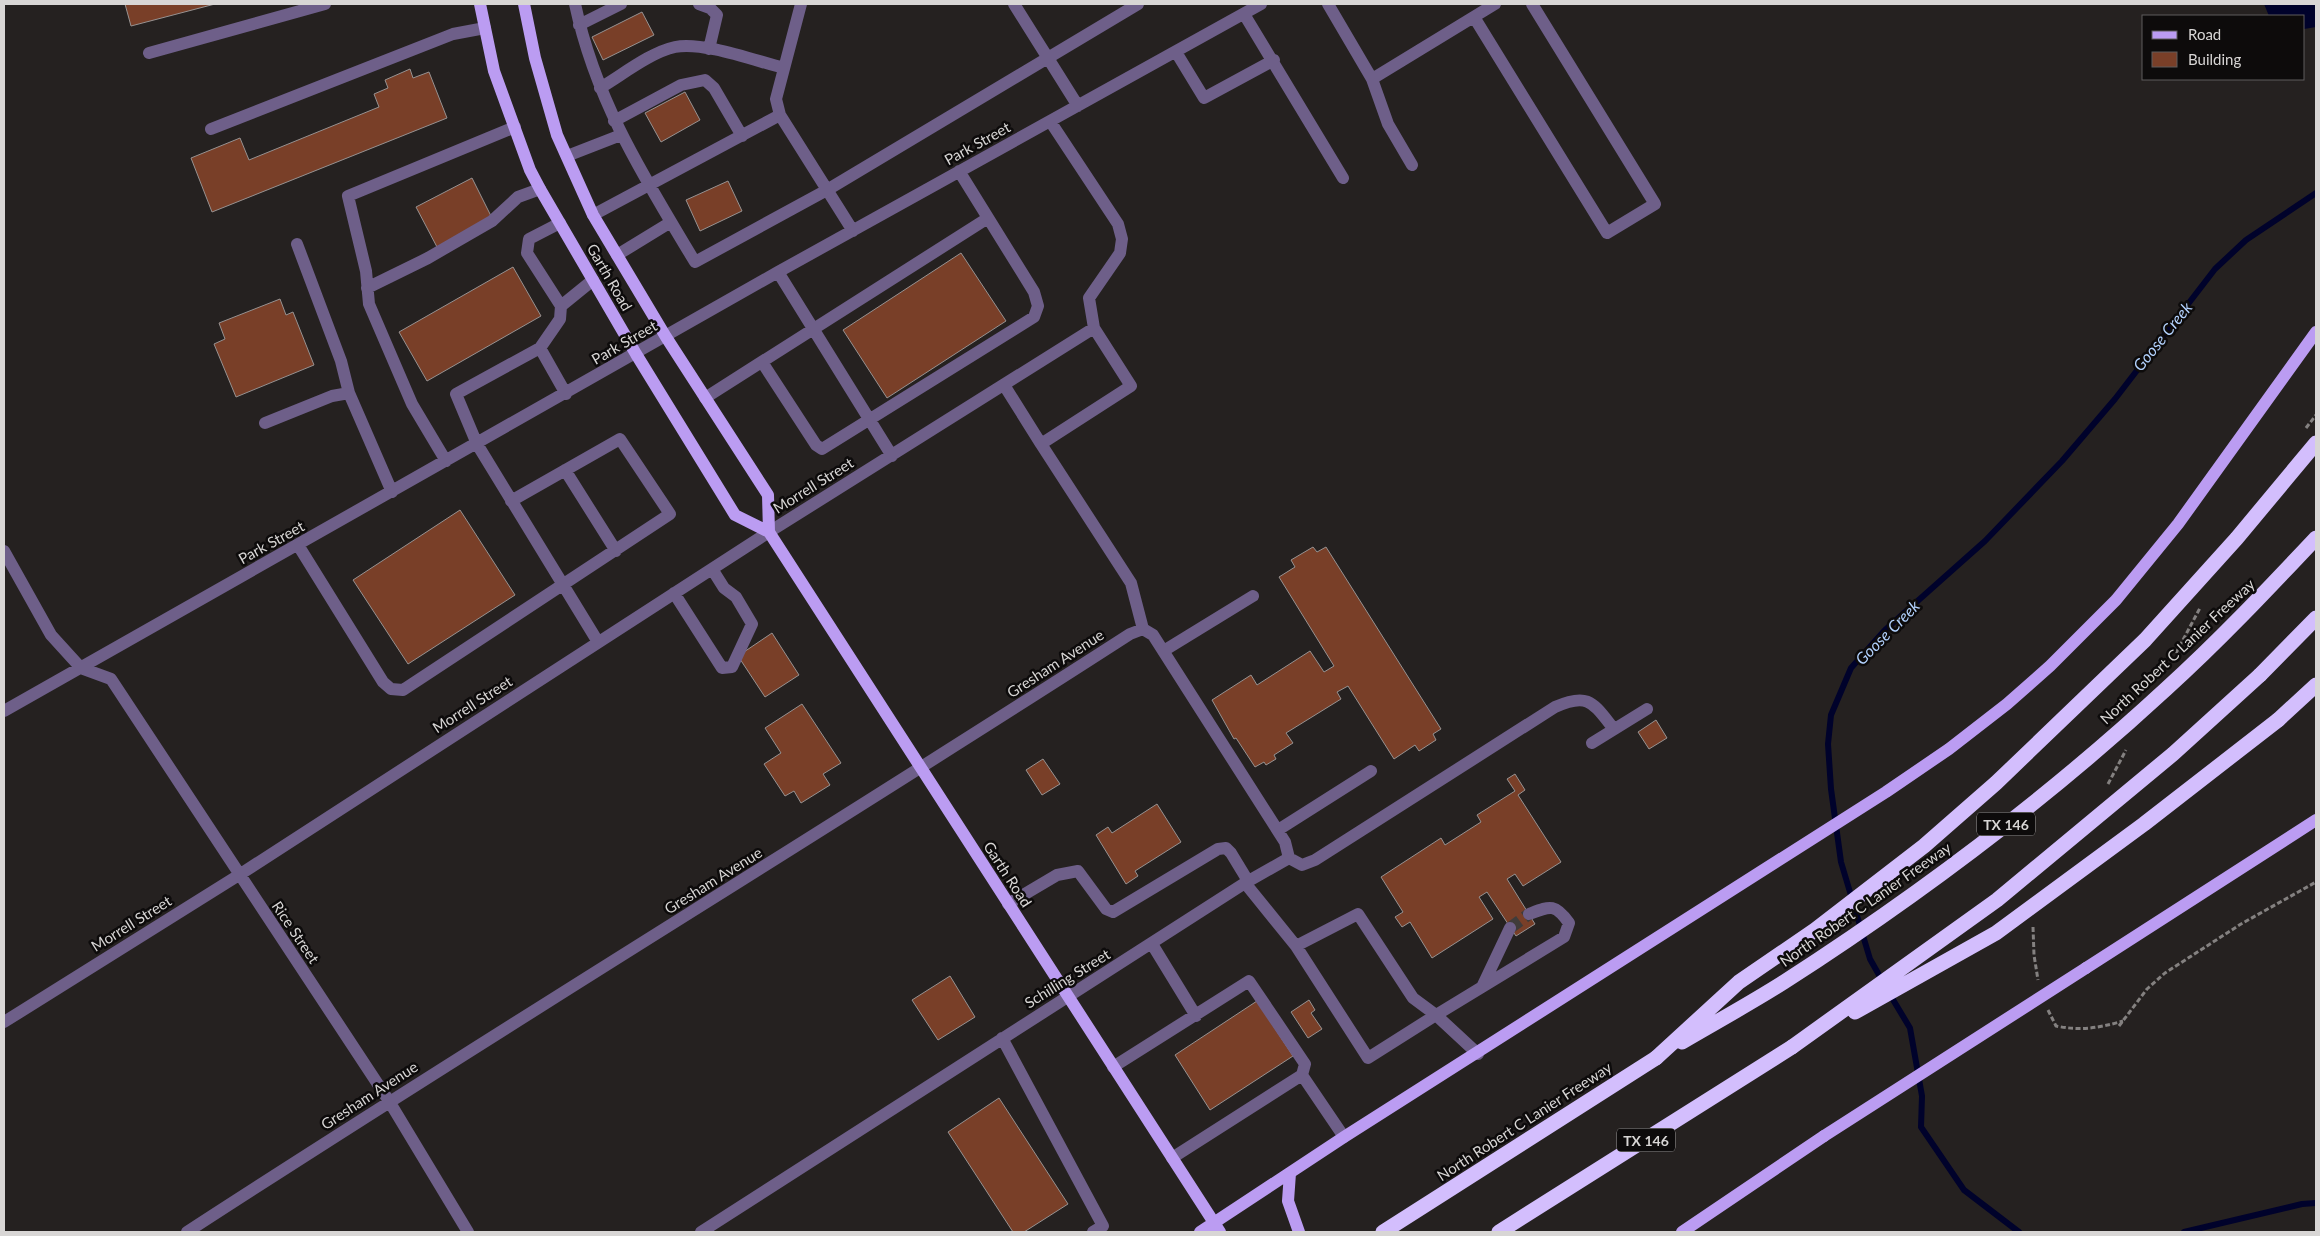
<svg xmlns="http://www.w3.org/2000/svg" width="2320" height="1236" viewBox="0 0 2320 1236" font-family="Lato,sans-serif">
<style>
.water{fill:#00022b}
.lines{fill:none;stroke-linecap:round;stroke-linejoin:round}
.stream{stroke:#00022b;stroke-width:6}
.building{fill:#793f28;stroke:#979291}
.minor-tunnel{stroke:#403c3b;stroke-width:12;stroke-dasharray:12 6;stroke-linecap:butt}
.path{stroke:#848180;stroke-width:3;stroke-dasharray:5 2.5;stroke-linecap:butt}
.minor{stroke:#6e5f89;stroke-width:12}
.major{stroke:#bb9cf2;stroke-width:12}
.highway{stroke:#d3befd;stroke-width:15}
.major-bridge{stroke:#bb9cf2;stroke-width:12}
.highway-bridge{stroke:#d3befd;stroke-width:15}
.labels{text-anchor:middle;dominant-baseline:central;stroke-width:5;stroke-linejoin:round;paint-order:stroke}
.shield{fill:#0d0b0b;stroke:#9b9998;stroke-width:1}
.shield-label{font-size:14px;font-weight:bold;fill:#d8d6d5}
.street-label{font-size:15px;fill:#d8d6d5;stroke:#0d0b0b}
.water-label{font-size:16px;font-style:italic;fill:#b3d2fe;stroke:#0d0b0b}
</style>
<rect width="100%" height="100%" fill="#252120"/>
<path class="water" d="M2264,4H2316V27L2304,29V16H2269Z"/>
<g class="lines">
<path class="stream" d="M1883,982L1870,959L1841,862L1831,789L1828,744L1831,715L1851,668L1885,630L1985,541L2062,461L2115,399L2215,269L2246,240L2316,193
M1889,993L1910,1028L1922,1096L1921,1127L1964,1190L2019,1232
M2184,1232L2302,1204L2316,1203"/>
</g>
<path class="building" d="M125,4H215L131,26Z
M642,12L654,35L603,60L592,37Z
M410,69L413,78L429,72L447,118L212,212L191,158L240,138L249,160L379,107L374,94L388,88L385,80Z
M685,92L700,120L661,142L645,113Z
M472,178L492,218L437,247L416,207Z
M728,181L742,211L700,231L686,200Z
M961,253L1006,321L887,398L843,330Z
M513,267L541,316L427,381L399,332Z
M280,299L286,315L293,312L314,365L236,397L214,344L225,339L219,323Z
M460,510L515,595L408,664L353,580Z
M1313,547L1317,552L1326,547L1441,729L1433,734L1436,740L1419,751L1415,745L1394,759L1348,686L1337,692L1341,699L1286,733L1293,743L1274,755L1276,759L1266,765L1264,762L1255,767L1236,738L1234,739L1212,700L1251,675L1257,685L1310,651L1324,672L1334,666L1279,577L1295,567L1291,560Z
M772,633L799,675L765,697L738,656Z
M802,704L841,763L823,774L830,785L801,803L794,791L785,796L764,764L781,753L765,728Z
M1656,720L1667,738L1649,749L1638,732Z
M1043,759L1060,784L1042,795L1026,770Z
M1515,774L1525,790L1518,795L1561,862L1523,886L1515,874L1507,879L1535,924L1516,936L1487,892L1479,897L1493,919L1432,958L1410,922L1402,927L1395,917L1403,912L1381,877L1441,838L1445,845L1481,822L1477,815L1515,791L1507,779Z
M1157,804L1181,842L1135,871L1138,876L1126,884L1096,835L1108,827L1112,833Z
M950,976L975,1017L938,1040L912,1000Z
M1309,1000L1315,1010L1311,1013L1322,1029L1308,1038L1291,1012Z
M1257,1001L1293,1056L1210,1110L1175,1055Z
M999,1098L1068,1204L1024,1232H1013L948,1132Z"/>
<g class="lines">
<path class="minor-tunnel" d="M1510,928L1529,914"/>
<path class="path" d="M2306,428L2316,415
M2176,653L2200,608
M2108,784L2126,750
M2033,927L2034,955L2038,980
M2048,1010L2056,1026C2081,1031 2099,1028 2123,1021
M2119,1026L2147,989L2165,973L2241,924L2316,882"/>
<path class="minor" d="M575,4C596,102 644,177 695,262L827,190L1138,4
M699,4L710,8L717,15L709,49
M801,4L776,99L780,115L853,231
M1014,4L1078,106
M1328,4L1372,79L1388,124L1412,165
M1244,14L1343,178
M1474,17L1607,233L1655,204L1532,4
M579,25L621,4
M1176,52L1204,98L1274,60
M149,53L325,4
M1372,79L1495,4
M600,88C622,75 651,52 675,47C702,41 756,61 784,68
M614,121L681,85L705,80L714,88L742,136
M1050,121L1118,224L1122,239L1120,253L1089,298L1094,328
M211,129L453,34L485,28
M567,156L621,135
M593,215L780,115
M560,223L529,239L527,253L561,306
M297,244L341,361L349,393
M617,255L671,222
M778,272L892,456
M593,280L561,306L560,319L540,348L456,394L477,444L598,642
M367,288L428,258L492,221L518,197L540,189
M540,348L566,394
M762,362L816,445L822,449L1034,317L1038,306L1034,292L959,171
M705,398L988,218
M265,423L332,396L349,393L392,492
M1041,444L1131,583L1143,629
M446,461L412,404L369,304L366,271L348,196L515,127
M565,470L616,551
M298,545L383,682L391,689L403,690L670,514L620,439L511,501
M4,551L51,635L81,668L111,679L389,1101L468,1232
M674,593L722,668L732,667L752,624L736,597L724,588L712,569
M1165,650L1253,596
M4,711L778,272L1261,4
M1592,743L1647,709
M1278,830L1371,771
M1289,858L1302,865L1315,860L1555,707C1589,692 1593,703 1614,729
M1245,883L1296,946
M1008,904L1057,875L1078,871L1106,909L1113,912L1218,849L1226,848L1231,853L1248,881
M1358,914L1413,998L1436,1015L1368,1058L1296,946Z
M1152,944L1196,1016
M1482,987L1510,928
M4,1022L239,875L769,532L1094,328L1131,386L1041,444L1004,385
M1002,1038L1103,1226L1093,1232
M1478,1054L1436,1015L1564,937L1569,923C1555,903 1550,906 1529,914
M1113,1067L1249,981L1305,1064L1302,1075L1344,1137
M1172,1158L1302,1075
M187,1232C499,1029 817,836 1130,634L1143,629L1153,635L1285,842L1289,858L1245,883L701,1232"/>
<path class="major" d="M480,4L494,71L530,170L540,189L636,354L735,515L769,532
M524,4L535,58L557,135L593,215L666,337L768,495L769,532L1220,1232
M2086,968L2316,820
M1290,1173L1288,1201L1299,1232
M1200,1232L1344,1137L1886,792L1949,749L2007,704L2050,666L2116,600L2178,524L2316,332
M1682,1232L1824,1136"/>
<path class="highway" d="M2260,675L2316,618
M2278,720L2316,685
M1383,1232L1656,1058
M1499,1232L1792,1047"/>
<path class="major-bridge" d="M1824,1136L2086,968"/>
<path class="highway-bridge" d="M1855,1012L1996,933L2144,824L2278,720
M1682,1042C1716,1022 1751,1003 1784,982C1919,895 2048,798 2166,689C2219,641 2267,590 2316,538
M1792,1047L1997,900L2173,754L2260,675
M1656,1058L1739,982L1815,930L1924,846L1996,783L2145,640L2237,538L2316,443"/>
</g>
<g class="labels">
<g class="shield">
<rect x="1977" y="812.5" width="58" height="23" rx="4"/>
<rect x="1617" y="1128.5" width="58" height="23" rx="4"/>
</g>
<g class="shield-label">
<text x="2006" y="824">TX 146</text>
<text x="1646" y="1140">TX 146</text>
</g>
<g class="street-label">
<text transform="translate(977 143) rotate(-29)">Park Street</text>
<text transform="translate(610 277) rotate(60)">Garth Road</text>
<text transform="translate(624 342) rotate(-30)">Park Street</text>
<text transform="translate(813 485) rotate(-32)">Morrell Street</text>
<text transform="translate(271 542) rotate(-29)">Park Street</text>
<text transform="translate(2177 651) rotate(-43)">North Robert C Lanier Freeway</text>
<text transform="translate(1055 663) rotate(-33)">Gresham Avenue</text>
<text transform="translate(472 704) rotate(-33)">Morrell Street</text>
<text transform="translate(1008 874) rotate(57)">Garth Road</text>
<text transform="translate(713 880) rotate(-32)">Gresham Avenue</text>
<text transform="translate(1865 904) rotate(-35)">North Robert C Lanier Freeway</text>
<text transform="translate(131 923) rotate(-32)">Morrell Street</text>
<text transform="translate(296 932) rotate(56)">Rice Street</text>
<text transform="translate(1067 978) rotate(-32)">Schilling Street</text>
<text transform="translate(369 1095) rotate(-33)">Gresham Avenue</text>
<text transform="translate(1524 1121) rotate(-33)">North Robert C Lanier Freeway</text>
</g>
<g class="water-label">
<text transform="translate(2162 336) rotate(-51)">Goose Creek</text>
<text transform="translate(1887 632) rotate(-45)">Goose Creek</text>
</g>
</g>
<rect width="2320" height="1236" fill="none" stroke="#d8d6d5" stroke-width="10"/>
<rect x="2142" y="15" width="162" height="65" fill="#0d0b0b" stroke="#5e5c5c"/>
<rect x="2152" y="31" width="25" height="8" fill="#bb9cf2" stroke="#5e5c5c"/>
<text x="2188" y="40" font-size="15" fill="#d8d6d5">Road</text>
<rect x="2152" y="52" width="25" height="15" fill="#793f28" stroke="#5e5c5c"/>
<text x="2188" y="65" font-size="15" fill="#d8d6d5">Building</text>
</svg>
